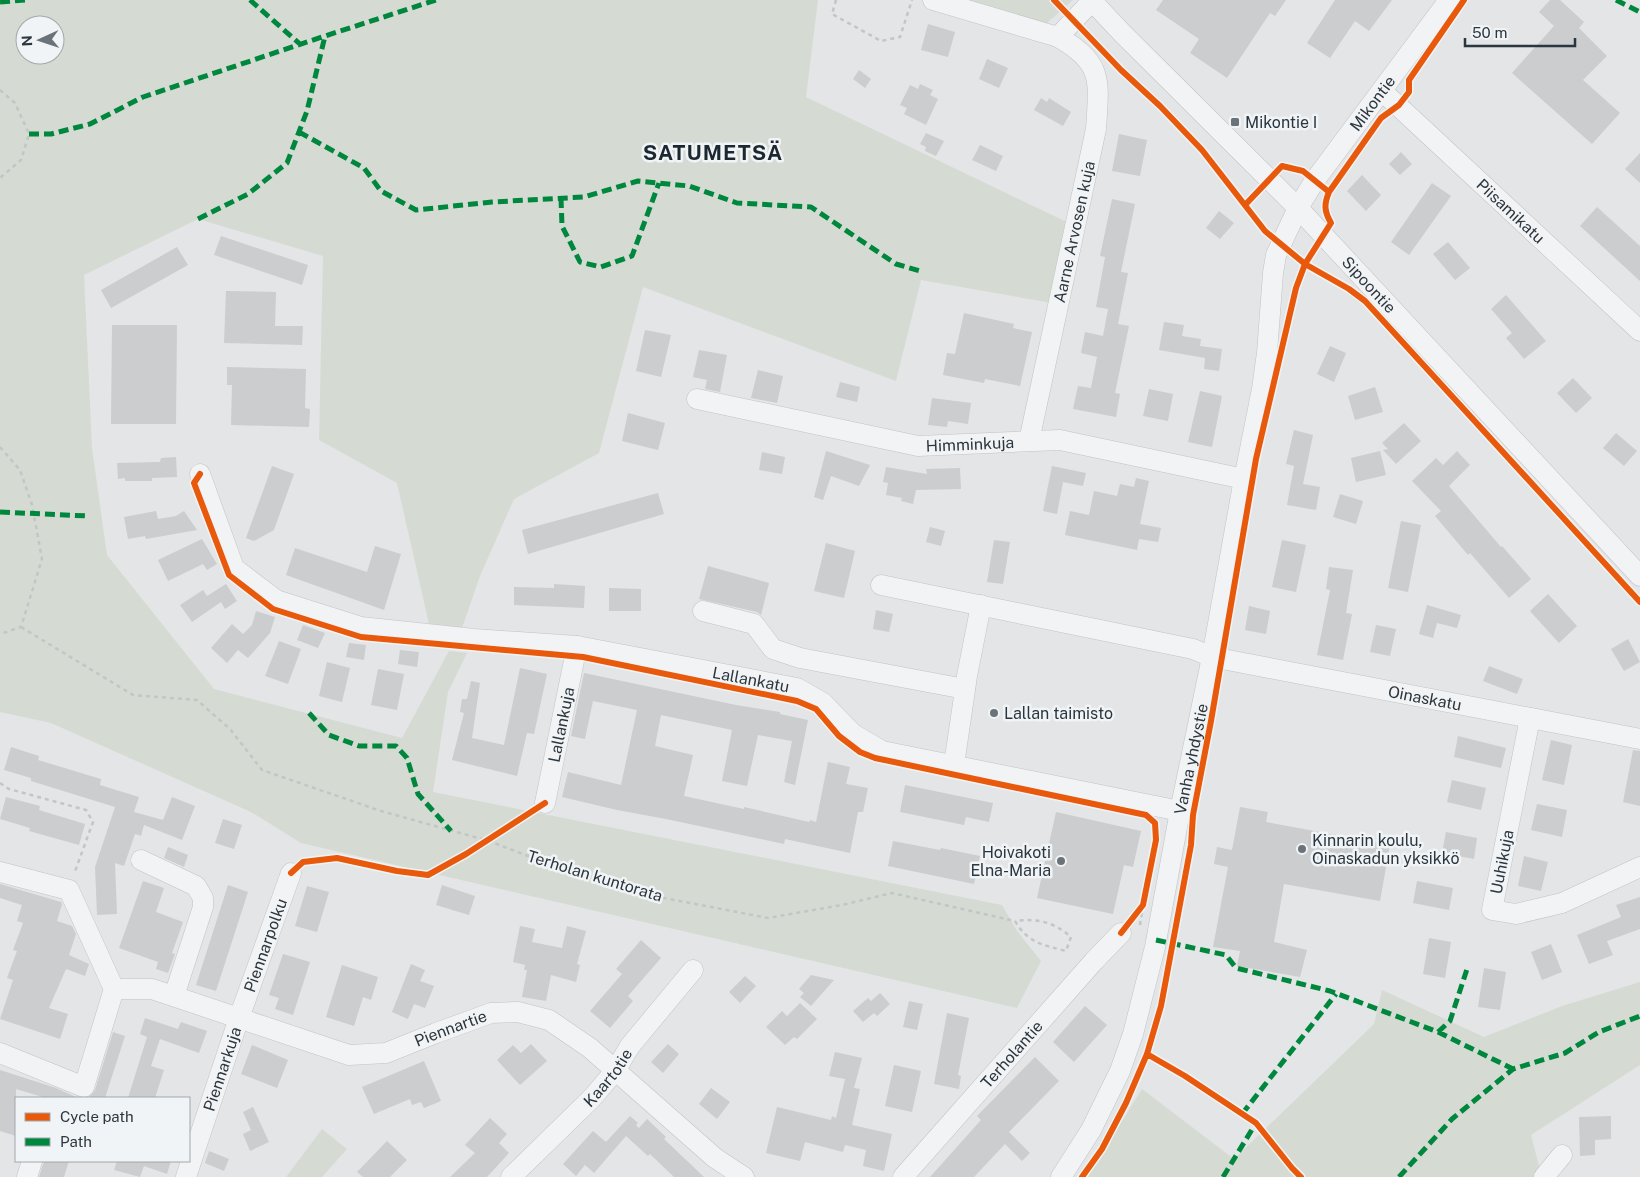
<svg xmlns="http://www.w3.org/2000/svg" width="1640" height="1177" viewBox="0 0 1640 1177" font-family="'Public Sans',sans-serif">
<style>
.green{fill:#d5dbd3;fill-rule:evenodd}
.building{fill:#cbcdcf}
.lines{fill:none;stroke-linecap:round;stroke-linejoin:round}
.minor-casing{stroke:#c1c3c5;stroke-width:21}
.path{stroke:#c3c5c7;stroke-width:2.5;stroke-dasharray:4 4;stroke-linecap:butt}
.minor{stroke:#f2f3f4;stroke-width:20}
.quiet{stroke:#00873e;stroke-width:5;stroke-dasharray:10 5;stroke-linecap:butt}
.cycleway-casing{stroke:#f1f4f6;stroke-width:9}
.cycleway{stroke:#e8590c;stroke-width:6}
.poi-dot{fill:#6b737a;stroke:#f1f4f6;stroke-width:2}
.labels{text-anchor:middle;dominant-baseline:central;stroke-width:5;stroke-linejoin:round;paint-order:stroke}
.street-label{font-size:16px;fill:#2b363f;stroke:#f1f4f6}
.poi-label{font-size:16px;fill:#2b363f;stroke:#f1f4f6;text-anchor:start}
.district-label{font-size:21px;font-weight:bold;letter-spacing:1px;fill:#1d2730;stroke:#f1f4f6}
</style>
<rect width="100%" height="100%" fill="#e3e5e7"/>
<path class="green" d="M0,0H818L806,97L1075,226L1058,304L921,280L896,381L643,287L599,453L514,499L480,576L462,628L429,624L397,483L319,440L323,256L198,219L84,275L92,448L107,555L214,689L402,738L449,651L467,653L448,692L433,792L1002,905L1017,931L1041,961L1017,1008L301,843L251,812L51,723L0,712ZM25,25H55V55H25Z
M933,0H1073L1038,31Z
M1640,982V1065L1531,1135L1540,1170L1534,1177H1087L1142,1089L1234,1159L1374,1024L1382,990L1484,1037L1562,1006Z
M322,1129L347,1149L322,1177H286Z"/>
<path class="building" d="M1163,0H1286L1275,16L1270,13L1227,78L1190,53L1199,39L1156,10Z
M1335,0H1392L1369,31L1355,21L1330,58L1307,43Z
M1550,0H1560L1584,22L1579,28L1607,56L1583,80L1620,113L1592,144L1512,73L1554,26L1539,12Z
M928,24L955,32L948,57L921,50Z
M987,59L1008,68L999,88L979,79Z
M859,70L871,79L865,88L853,79Z
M920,84L933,90L930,95L938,99L926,125L904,114L907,108L900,105L910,85L918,89Z
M1041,98L1047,102L1049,98L1071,112L1063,126L1034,110Z
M926,133L944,141L936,156L925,151L926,147L920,144Z
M1119,134L1147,140L1140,176L1112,171Z
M980,145L1003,156L996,171L972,160Z
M1401,152L1412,164L1400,175L1389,164Z
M1640,153V183L1625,169Z
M1362,175L1381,195L1366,211L1347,191Z
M1432,183L1451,196L1409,255L1391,242Z
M1112,199L1135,204L1121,272L1128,273L1118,324L1129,326L1115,393L1120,394L1116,417L1073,409L1078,386L1091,388L1097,357L1081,353L1085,332L1103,336L1108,309L1096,307L1105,257L1100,256Z
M1597,207L1640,246V281L1580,226Z
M1219,211L1234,223L1220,239L1206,228Z
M221,236L308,265L302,285L214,255Z
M1448,242L1470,268L1455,280L1433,254Z
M177,247L188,265L111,308L101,290Z
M226,291L276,292L275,326H303L302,345L224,343Z
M1506,295L1546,341L1524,359L1506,338L1512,333L1491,309Z
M964,313L1014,324L1013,328L1032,332L1020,386L985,379L984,383L943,375L947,353L955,354Z
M1164,322L1184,325L1182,336L1201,339L1200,346L1222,349L1219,371L1204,369L1205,358L1159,350Z
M112,325H177L176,424H111Z
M645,330L671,335L661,377L636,371Z
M1330,346L1346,353L1334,382L1317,374Z
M699,350L727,355L720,392L705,389L707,380L693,377Z
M227,367L306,369L305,408L310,409L309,427L231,425L232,385H227Z
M758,370L783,376L777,403L751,398Z
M1573,378L1592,398L1576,413L1557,393Z
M840,382L860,387L857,402L836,397Z
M1375,387L1383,412L1355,420L1348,396Z
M1149,389L1173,394L1168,421L1143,416Z
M1200,391L1222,396L1212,447L1188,442Z
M932,398L971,403L968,424L948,421L947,427L928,425Z
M628,413L665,423L658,450L622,441Z
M1404,423L1421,441L1396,464L1383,450L1388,449L1382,443Z
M1294,430L1313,435L1303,484L1320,487L1316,510L1287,505L1294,466L1286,464Z
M1616,433L1637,451L1624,466L1603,448Z
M826,451L870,465L859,486L831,476L823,500L814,497Z
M1380,451L1386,475L1356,482L1351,458Z
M1457,451L1470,465L1449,486L1501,547L1502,546L1531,579L1509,598L1470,553L1468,555L1435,516L1441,511L1412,481L1436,458L1443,465Z
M762,452L785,457L782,474L759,470Z
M176,457L177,477L152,478V481H125V478L118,479L117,463L160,462L161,458Z
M272,466L294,474L274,530L254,541L246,538Z
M1052,466L1086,473L1083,486L1063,482L1057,514L1043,511Z
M886,467L927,474L926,469L960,468L961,489L916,490L913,504L901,501L902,498L886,495L888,483L883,482Z
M1136,478L1149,481L1140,524L1161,528L1158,542L1139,539L1137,550L1065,535L1070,511L1089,515L1094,491L1117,496L1120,484L1134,487Z
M658,493L664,514L528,554L522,530Z
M1340,494L1363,501L1356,524L1333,517Z
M156,511L158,519L176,516L184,511L197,530L146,539L145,536L128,539L124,517Z
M1401,521L1421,525L1408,592L1388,588Z
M930,527L945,531L941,546L926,542Z
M202,539L217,564L207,570L203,564L168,581L158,560Z
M994,540L1010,542L1003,584L987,582Z
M1282,540L1306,545L1296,592L1272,587Z
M826,543L855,551L844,598L814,591Z
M375,546L401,554L384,610L286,575L295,548L367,572Z
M708,566L769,583L761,615L757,612L699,599Z
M1329,567L1353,570L1346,613L1352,614L1343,660L1317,655L1330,590L1326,589Z
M226,584L237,601L225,609L221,602L192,622L180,605L203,590L207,596Z
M554,584L585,586L584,608L514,605V587L554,588Z
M609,588L641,589V611H609Z
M1548,594L1577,626L1559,643L1530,611Z
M1427,605L1461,615L1457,628L1437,623L1433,638L1419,634Z
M1249,606L1270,611L1266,634L1245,630Z
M876,610L893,614L889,632L873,629Z
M256,611L275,617L270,633L248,658L238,650L227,663L211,648L232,624L243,634L252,625Z
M303,625L325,633L318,648L297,640Z
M1376,625L1396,629L1390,656L1370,652Z
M1628,639L1640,662L1624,671L1611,649Z
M279,641L301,649L288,684L265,676Z
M349,643L366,645L364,660L346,657Z
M400,650L419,652L417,667L398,664Z
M327,662L350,668L342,702L319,696Z
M1489,666L1523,679L1517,694L1483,681Z
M520,668L547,674L534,734L527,733L517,776L452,760L464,713L460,712L462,699H467L471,681L480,683L472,738L504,745Z
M378,669L404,674L397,710L371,705Z
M584,673L736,705L780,712V714L808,720L795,785L784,782L792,741L758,735L747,786L722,781L732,730L661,715L655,746L693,755L684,796L744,809V807L809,822L810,820L816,822L828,762L850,767L846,784L868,788L863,812H858L850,853L785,839L784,844L666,819L617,810L562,797L568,772L621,785L637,710L593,701L585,739L571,736Z
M1458,736L1506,748L1501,768L1454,757Z
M1551,740L1572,745L1564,785L1542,780Z
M11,747L39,756L38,760L101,779L100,785L139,797L134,812L163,820L172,797L195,806L182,840L144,825L141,836L135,834L124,866L115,863L117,914L97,915L95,867L115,807L31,781V778L4,770Z
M1633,750L1640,751V806L1623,802Z
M1452,780L1486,788L1481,810L1447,802Z
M905,785L993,803L989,822L966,817L964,825L900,812Z
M6,797L40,806L39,810L85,824L79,845L29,831L30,828L0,819Z
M1537,804L1567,810L1562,837L1531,830Z
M1240,807L1268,812L1266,822L1390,845L1380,901L1284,884L1274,942L1307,950L1300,977L1237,966L1240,951L1213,947L1228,867L1214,864L1217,847L1232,850Z
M1056,812L1141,831L1133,867L1124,865L1113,914L1037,898Z
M223,819L242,825L234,849L215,843Z
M1446,832L1477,838L1474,859L1442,853Z
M893,841L940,850L941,848L980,856L974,884L888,866Z
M168,847L188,855L184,867L164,858Z
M1524,856L1548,862L1541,891L1518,886Z
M143,881L164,888L156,912L183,922L172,953L175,954L168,973L156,969L158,962L119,948Z
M1417,881L1453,888L1449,910L1413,903Z
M0,884L61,902L62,904L57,921L72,926L76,934L69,955L89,964L85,976L66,969L49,1008L68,1014L60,1039L0,1019L13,980L7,978L17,951L13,950L23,923L17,921L22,905L0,898Z
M228,885L248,892L216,991L196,985Z
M442,885L475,896L469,915L436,905Z
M307,886L329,892L317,932L295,926Z
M1640,897V929L1607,941L1613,955L1589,964L1577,935L1621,917L1616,905Z
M520,926L535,929L532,942L562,948L567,926L586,931L577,964L580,965L576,982L551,975L546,1001L522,997L527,970H524L525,965L513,962Z
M1429,938L1451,942L1445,978L1423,974Z
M641,940L661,958L628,996L633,1001L610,1028L590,1011L622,974L616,969Z
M1551,944L1562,972L1542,980L1531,952Z
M283,954L310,962L293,1015L275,1009L279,998L269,995Z
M411,964L425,970L420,981L434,986L425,1008L414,1004L408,1019L392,1012Z
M342,965L378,977L371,1000L363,997L354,1026L326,1017Z
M1484,968L1506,972L1500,1010L1478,1007Z
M811,975L834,980L811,1006L800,997L804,993L799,989Z
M745,976L756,986L740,1003L729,992Z
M880,993L890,1004L877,1016L874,1013L863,1022L853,1011L868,998L871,1001Z
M909,1001L923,1004L917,1030L903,1027Z
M800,1003L817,1019L797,1039L794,1037L785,1045L766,1027L782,1011L787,1016Z
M1085,1006L1107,1025L1074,1062L1053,1042Z
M947,1013L969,1018L958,1075L961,1076L959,1089L934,1084Z
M145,1018L178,1029L181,1022L207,1031L199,1053L160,1039L151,1066L164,1070L155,1098H128L147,1037L140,1034Z
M113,1032L125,1036L105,1098H89L95,1090Z
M531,1044L547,1061L520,1085L497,1060L513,1045L521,1053Z
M668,1044L679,1054L663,1073L651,1062Z
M252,1045L288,1060L277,1088L241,1074Z
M835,1052L862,1058L854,1088L860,1089L852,1125L892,1134L884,1171L863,1166L866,1150L845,1145L843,1152L805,1142L800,1161L766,1153L777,1107L831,1120L832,1116L836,1118L845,1079L829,1076Z
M1035,1057L1059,1081L1009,1132L1030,1153L1022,1161L1005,1144L974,1177H930L981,1120L977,1116Z
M424,1061L441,1101L424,1108L421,1102L412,1105L410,1099L374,1114L362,1087Z
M894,1065L921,1071L912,1112L885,1106Z
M0,1070L56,1088L78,1098H46L16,1089V1136L0,1131Z
M711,1088L730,1102L717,1119L699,1104Z
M253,1107L269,1142L250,1151L243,1134L251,1130L243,1112Z
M630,1116L638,1123L636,1125L639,1128L647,1119L666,1137L664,1139L704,1177H674L650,1154L648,1156L626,1136L594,1173L585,1165L576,1176L563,1164L593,1131L606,1142Z
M1611,1116V1139L1595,1140V1155L1580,1156L1579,1117Z
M490,1118L507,1134L499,1143L509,1153L487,1177H450L475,1153L465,1145Z
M387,1141L407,1160L390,1177H363L357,1172Z
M209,1151L229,1159L224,1171L205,1163Z
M44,1161H69L64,1177H39Z
M117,1161H171L167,1174L144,1166L140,1177L114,1170Z"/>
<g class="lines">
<g class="minor-casing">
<g id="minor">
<path d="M933,0L1058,37L1092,1"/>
<path id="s1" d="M1091,0L1122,33L1298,208L1640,576"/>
<path id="s2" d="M1382,91L1640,331"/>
<path id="s3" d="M697,399L918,446L1060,440L1244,479"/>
<path id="s4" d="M1029,441L1096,129C1099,81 1104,63 1058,37"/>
<path id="s5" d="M200,474L234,568L276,600L361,627L474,639L577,646L797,688L823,703L853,734L882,751L1180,811"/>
<path id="s6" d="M881,585L1193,649L1212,657L1640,739"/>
<path d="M703,611L754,624L773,649L800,658L965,689"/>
<path d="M1530,718L1492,910L1516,914L1562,903L1640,867"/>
<path d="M954,765L967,676L981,605"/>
<path id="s7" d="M545,803L577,646"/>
<path d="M141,860L196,886L203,898V907L174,996"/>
<path d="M0,872L69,890L114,989L84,1087L0,1053"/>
<path id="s8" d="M114,989H152L349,1055L386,1053L436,1033L491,1013L518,1012L549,1020L590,1048L715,1158L744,1177"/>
<path d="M27,1177L32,1161"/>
<path id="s9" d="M186,1177L239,1018L291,873"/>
<path id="s10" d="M511,1177L592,1098L615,1071L630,1046L693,970"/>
<path id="s11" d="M903,1177L1094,961L1121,933"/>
<path id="s12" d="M1061,1177L1091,1130L1120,1071L1133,1034L1155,947L1180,811L1212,657L1244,479L1262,389L1267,353L1273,273L1276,255L1298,208L1315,180L1449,0"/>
<path d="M1544,1177L1562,1155"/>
</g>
</g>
<path class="path" d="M836,0L832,14L881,41L900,37L912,0
M0,90L15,103L29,134L21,160L0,178
M0,447L20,470L32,505L42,559L21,627L0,634
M21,627L133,695L197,700L230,729L262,770L381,811L489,841L559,868L664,898L768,918L842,905L892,893L1015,921C1028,943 1043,945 1066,951L1071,937C1054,922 1037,918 1015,921
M0,783L9,789L86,810L93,822L74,874
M1140,925L1143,905"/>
<use href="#minor" class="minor"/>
<path class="quiet" d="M250,0L301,45
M1616,0L1640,12
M0,2L26,0
M299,132L364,168L381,191L416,210L492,202L584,197L638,181L689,186L737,203L811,207L896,264L920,271
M29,134H51L90,124L143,97L325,36
M561,198L562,226L580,262L601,267L632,256L659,183
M198,219L248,194L287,163L307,111L325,36L436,0
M0,512L88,516
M309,713L329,735L359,746H396L407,758L418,794L451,831
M1156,940L1226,955L1236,968L1330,991L1438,1032L1513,1069
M1438,1032L1450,1021L1467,969
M1242,1114L1336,994
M1223,1177L1256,1123
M1399,1177L1452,1119L1513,1069L1565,1053L1599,1032L1640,1016"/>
<g class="cycleway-casing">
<path id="cycleway" d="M1054,0L1121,70L1160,106L1202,150L1265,231L1305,264L1349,289L1365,301L1640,602
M1245,205L1282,166L1303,171L1329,192
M200,474L194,483L229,575L273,609L361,637L583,657L797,701L816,709L839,736L860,752L875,758L1146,815L1155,823L1156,840L1143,905L1121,933
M291,873L303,862L337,858L397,871L428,875L466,854L545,803
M1147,1054L1185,1076L1256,1123L1292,1168L1301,1177
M1082,1177L1102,1149L1126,1103L1147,1054L1161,1006L1191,845L1193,815L1211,721L1256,459L1296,288L1305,264L1331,223C1324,211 1324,204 1329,192L1381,118L1399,105L1409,92V80L1464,0"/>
</g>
<use href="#cycleway" class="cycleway"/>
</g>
<g class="poi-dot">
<rect x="1230" y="117" width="10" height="10" rx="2.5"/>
<circle cx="994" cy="713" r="5"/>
<circle cx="1302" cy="849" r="5"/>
<circle cx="1061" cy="861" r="5"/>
</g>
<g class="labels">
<g class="street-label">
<text stroke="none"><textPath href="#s12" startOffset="1134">Mikontie</textPath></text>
<text stroke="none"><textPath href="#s2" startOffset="176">Piisamikatu</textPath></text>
<text stroke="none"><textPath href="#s4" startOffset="214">Aarne Arvosen kuja</textPath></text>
<text stroke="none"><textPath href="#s1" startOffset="398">Sipoontie</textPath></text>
<text stroke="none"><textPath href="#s3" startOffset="278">Himminkuja</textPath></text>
<text stroke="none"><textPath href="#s5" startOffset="636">Lallankatu</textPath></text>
<text stroke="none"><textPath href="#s6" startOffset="556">Oinaskatu</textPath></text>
<text stroke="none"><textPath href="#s7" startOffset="80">Lallankuja</textPath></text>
<text stroke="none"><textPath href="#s12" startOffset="442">Vanha yhdystie</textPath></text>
<text transform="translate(1502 862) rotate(-79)">Uuhikuja</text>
<text transform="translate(595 876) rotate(17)">Terholan kuntorata</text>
<text stroke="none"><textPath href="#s9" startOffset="245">Piennarpolku</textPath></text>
<text stroke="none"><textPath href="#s8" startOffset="352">Piennartie</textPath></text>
<text stroke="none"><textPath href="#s11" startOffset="164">Terholantie</textPath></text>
<text stroke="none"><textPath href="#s9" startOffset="114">Piennarkuja</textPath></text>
<text stroke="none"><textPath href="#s10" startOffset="139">Kaartotie</textPath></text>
</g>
<g class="poi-label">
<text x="1245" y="122">Mikontie I</text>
<text x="1004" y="713">Lallan taimisto</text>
<text x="1312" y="840">Kinnarin koulu,<tspan x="1312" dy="18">Oinaskadun yksikkö</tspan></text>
<text x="1051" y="852" text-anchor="end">Hoivakoti<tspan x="1051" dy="18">Elna-Maria</tspan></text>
</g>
<g class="district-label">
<text x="713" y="152">SATUMETSÄ</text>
</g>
</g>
<rect x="15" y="1097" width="175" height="65" fill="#f1f4f6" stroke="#a2a8ad"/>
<rect x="25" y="1113" width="25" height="8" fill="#e8590c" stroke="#a2a8ad"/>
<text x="60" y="1122" font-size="15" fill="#2b363f">Cycle path</text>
<rect x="25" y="1138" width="25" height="8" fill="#00873e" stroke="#a2a8ad"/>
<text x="60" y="1147" font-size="15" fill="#2b363f">Path</text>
<g transform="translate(40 40) rotate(267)"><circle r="24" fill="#f1f4f6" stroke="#a2a8ad"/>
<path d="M0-4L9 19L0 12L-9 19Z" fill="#6b737a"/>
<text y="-8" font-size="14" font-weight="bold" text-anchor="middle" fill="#2b363f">N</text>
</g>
<path d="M1465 38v8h110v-8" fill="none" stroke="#2b363f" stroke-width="2.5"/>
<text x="1472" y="38" font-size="15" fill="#2b363f" stroke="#f1f4f6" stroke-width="4" paint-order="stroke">50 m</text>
</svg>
